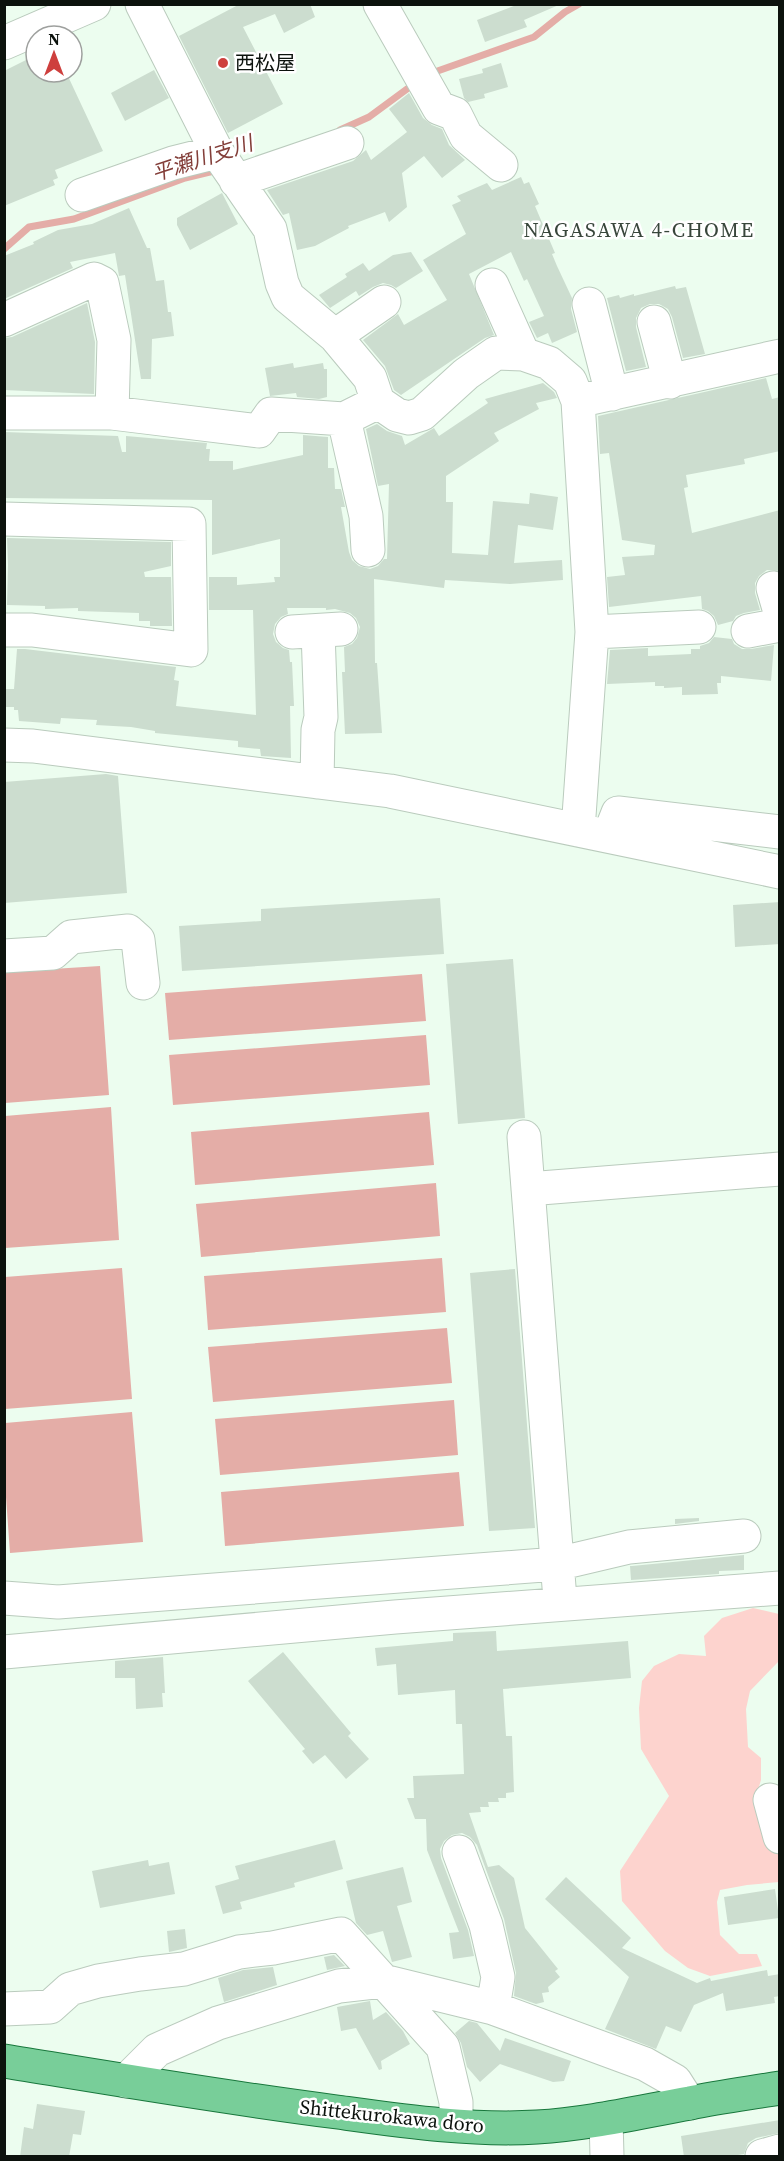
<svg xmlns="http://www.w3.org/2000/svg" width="784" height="2161" viewBox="0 0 784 2161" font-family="'Source Serif 4','Noto Sans JP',serif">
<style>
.green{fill:#fdd3ce}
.water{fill:#e4ada7}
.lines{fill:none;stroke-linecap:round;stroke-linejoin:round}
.stream{stroke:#e4ada7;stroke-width:7}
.building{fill:#ccddcf}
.minor-casing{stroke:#bacbbd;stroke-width:35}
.major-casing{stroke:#18773c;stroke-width:35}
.minor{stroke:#fff;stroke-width:33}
.major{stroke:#78ce99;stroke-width:33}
.poi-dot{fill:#ce3f3d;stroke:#fff;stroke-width:2}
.labels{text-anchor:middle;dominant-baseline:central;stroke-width:5;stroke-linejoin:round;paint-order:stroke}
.poi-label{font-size:20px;fill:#0c120d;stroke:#fff;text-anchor:start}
.street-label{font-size:20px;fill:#0c120d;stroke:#fff}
.water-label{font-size:21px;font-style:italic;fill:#833e39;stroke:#fff}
.neighbourhood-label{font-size:21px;letter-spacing:1.5px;fill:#38463b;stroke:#fff}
</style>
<rect width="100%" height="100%" fill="#ecfdef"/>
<path class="green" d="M753,1608L779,1614V1661L750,1691L746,1709L748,1747L761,1758V1780L757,1793L779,1840V1882L747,1885L720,1890L717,1902L720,1935L739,1954H757L762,1966L710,1976L688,1968L665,1951L622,1901L620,1871L669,1796L641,1749L639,1708L642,1681L654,1666L679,1654L706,1656L704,1636L722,1618Z"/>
<path class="water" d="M100,966L109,1095L5,1103V972Z
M422,974L426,1021L169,1040L165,993Z
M426,1035L430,1085L173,1105L169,1055Z
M111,1107L119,1240L5,1248V1116Z
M429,1112L434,1165L195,1185L191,1132Z
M436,1183L440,1236L201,1257L196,1204Z
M442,1258L446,1312L208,1330L204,1276Z
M122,1268L132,1399L5,1409V1277Z
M447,1328L452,1383L213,1402L208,1347Z
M454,1400L458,1455L220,1475L215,1419Z
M132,1412L143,1542L10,1553L5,1483V1423Z
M459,1472L464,1526L225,1546L221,1492Z"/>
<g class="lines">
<path class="stream" d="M429,74L534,37L565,12L579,4
M340,130L369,117L407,89
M4,249L29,227L74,219L185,178L218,170"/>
</g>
<path class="building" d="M240,4H310L315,17L284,33L275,14L243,27L283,104L228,133L179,36Z
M519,4H561L524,20L527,27L485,42L477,20Z
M36,55V72H66L103,151L55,170L58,178L53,180L55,185L4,206V71Z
M501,63L508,87L484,94L485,98L468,102L464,98L459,79L483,73L482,69Z
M154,70L169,98L125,121L111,93Z
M409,93L423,118L432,125L442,129L449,145L465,160L442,178L424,156L402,173L407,207L389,222L385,212L348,226L349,228L315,246L297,250L289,213L283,215L267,190L353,161L366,150L371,160L407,132L389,109Z
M521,177L524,184L529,182L539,204L535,206L555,253L552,254L557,266L572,298L571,309L577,332L552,343L548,333L537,338L529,322L544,316L527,279L524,281L511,252L469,274L494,335L485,338L401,395L394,390L385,366L363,340L398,314L404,325L447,300L423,260L466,234L452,205L461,201L457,196L487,183L492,190Z
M222,193L238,224L190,250L177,225V218Z
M129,208L147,248H150L156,281L164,280L168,312H171L174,336L152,339L151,379H141L125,275L119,276L115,253L70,262L73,268L4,299V256L34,244L33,242L58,230L92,224Z
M411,252L423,271L396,288L391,285L383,283L373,287L359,296L356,291L330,308L319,295L347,277L345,274L363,263L369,271L393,255Z
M675,286L676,289L686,287L705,354L683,358L672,317L668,309L659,304H650L641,308L636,318V327L646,367L626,371L607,298L619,295L620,298L634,294V296Z
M87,303L95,342L94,394L4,390V338L12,337Z
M293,363L294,368L323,363L324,369H327V397L319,399L297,397L296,393L270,396L265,368Z
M766,378L772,399L780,397V451L744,459L745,464L686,475L688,487L684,488L692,533L780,510V571L767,570L759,576L755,583V593L760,610L744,613L736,616L733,621L718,625L714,616L708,611L702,609L701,596L609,607L607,577L625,575L622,557L654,555L655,545L622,540L609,453L600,454L598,416Z
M543,383L554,392L557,398L536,403L539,409L494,433L499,441L446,476V502H453L452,553L488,555L493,501L529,504L530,493L558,497L553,530L518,525L514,563L562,560L563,580L510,584L445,580L444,588L374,579L375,663H377L382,733L345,734L342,672H345L344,647L352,644L357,638L360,627L356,618L350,613L335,609L326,610V608H287L288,614L281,617L275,624L273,634L276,642L283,648L289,650L290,662H292L294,706H290L291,758L261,756L260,749L238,747V741L155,733V731L131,727L96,725L97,720L61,718L60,724L19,721L18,710H14V707H4V689H14L17,649H25L176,667L174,680L179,681L176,706L256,715L253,610H209V577H237V585L275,582L274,577H280V539L212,555V500L4,498V432L118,436L122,452H126V436L207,443L206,449H210L209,461H233V470L303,455V435L328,437V468H334L335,489H341L345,507H341L349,552L352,560L359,566L370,569L378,566L384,559H387L389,484L378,486L366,429L377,424L387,431L402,436L405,445L434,428L439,436L488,403L485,399Z
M7,538L171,542V566L144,572L145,577H171L172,626H150V621H139V613L78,611V608L45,609V606L7,605L8,565Z
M714,637L732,639L734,644L742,649H751L774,645L771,681L721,676V683H717L718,694L682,695V687L664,688V686H655V682L607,684L610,650L648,648V656L691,654V649H700V646L709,643Z
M106,774L118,776L127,893L4,903V782Z
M440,898L444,954L182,971L179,926L261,921V909Z
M780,902V944L735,947L733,905Z
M513,959L525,1118L458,1124L446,964Z
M515,1269L535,1528L489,1531L470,1273Z
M699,1518V1521L675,1524V1519Z
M744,1555V1570L719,1571V1574L631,1580L630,1566H632Z
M496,1631L497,1651L628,1641L631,1678L503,1689L506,1736H512L514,1792L506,1793V1798H498L499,1802H488L489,1807H480L481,1812L469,1813L488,1867L499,1865L514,1878L525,1928L558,1969L555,1971L560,1977L548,1987L549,1992L542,1993L544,2002L536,2004L514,1996L516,1973L504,1919L477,1845L470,1837L462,1833L452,1835L444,1841L440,1849L441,1858L468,1930L474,1956L453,1959L449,1933L459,1932L427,1850L426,1819H415L407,1798H414L413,1776L464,1774L462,1724H456L455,1690L398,1695L396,1664L377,1666L375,1648L453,1641V1633Z
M283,1652L351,1733L348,1736L369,1759L346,1779L325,1755L313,1764L302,1751L305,1749L248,1681Z
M163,1657L165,1693H162L163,1707L136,1709L135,1678H115V1661Z
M335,1840L343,1869L294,1883L295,1887L240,1902L242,1909L223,1914L215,1886L239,1879L235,1866Z
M148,1860L149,1866L169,1862L175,1894L100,1908L92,1871Z
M403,1867L412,1902L397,1906L412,1957L392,1962L383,1931L367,1935L356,1923L346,1881Z
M566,1877L631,1938L622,1948L697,1983L710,1978L711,1981L767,1970L768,1976L780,1974V1996L774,1997L775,2003L726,2011L723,1993L694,2005L681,2032L666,2026L656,2049L605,2029L629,1977L545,1899Z
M775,1889L779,1918L728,1925L724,1897Z
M185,1929L187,1948L169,1952L167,1931Z
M334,1955L345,1966L327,1970L324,1957Z
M273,1967L277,1985L224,2002L218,1978L243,1970Z
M370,2001L373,2020L386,2012L403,2031L410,2044L381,2061L382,2069L379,2070L356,2028L341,2031L337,2007Z
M469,2021L477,2023L500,2051L505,2038L571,2061L564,2081L553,2082L500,2064L480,2082L467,2067L461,2043L455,2033Z
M37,2104L85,2111L81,2135L73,2134L69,2157H20L24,2127L33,2129Z
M780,2120V2133L756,2138L748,2143L744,2154L726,2157H684L681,2136Z"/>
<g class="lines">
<g class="minor-casing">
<path id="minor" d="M142,4L217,152L270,229L282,283L288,297L335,336L370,378L378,402
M380,4L439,108L455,114L466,136L501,165
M4,43L94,4
M236,181L347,143
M82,195L173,163L217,152
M492,285L523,354
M589,304L612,394
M4,320L94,279L102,283L114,340L112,413
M654,322L670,382
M335,336L384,302
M578,401L780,356
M4,413H112L259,431L271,414L344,419L378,402L397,415L409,418L422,414L466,374L496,353L523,354L549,363L570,381L578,401L592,632L578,830
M344,419L366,516L368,550
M4,519L189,524L191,650L32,630H4
M773,588L780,612
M748,631L780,625
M292,632L341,629
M592,632L699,627
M4,745L33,746L390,791L780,872
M317,782L318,730L321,717L318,631
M609,836L618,813L780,832
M4,956L53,953L71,937L128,931L138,940L143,983
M524,1137L559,1587
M528,1189L780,1169
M4,1598L58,1602L557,1564L629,1547L744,1536
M4,1652L395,1617L780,1588
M770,1800L780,1837
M459,1852L486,1925L498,1977L493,2008
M4,2009L50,2007L70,1989L98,1981L140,1974L184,1969L239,1952L273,1948L341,1934L443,2047L456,2102V2125
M126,2081L157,2050L218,2023L339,1986L383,1981L493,2008L645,2064L675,2081L689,2103
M606,2119L607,2156
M762,2156L780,2151"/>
</g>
<g class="major-casing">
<path id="major" d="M4,2061C115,2079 226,2098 337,2112C403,2121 471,2131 537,2127C589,2124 639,2112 690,2103C719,2097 750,2093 780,2088"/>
</g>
<use href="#minor" class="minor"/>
<use href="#major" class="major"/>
</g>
<circle class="poi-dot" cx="223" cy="63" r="6"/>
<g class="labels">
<g class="poi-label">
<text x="235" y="63">西松屋</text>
</g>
<g class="street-label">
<text transform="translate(392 2116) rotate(6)">Shittekurokawa doro</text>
</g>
<g class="water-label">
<text transform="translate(202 158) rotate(-18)">平瀬川支川</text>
</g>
<g class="neighbourhood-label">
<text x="639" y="229">NAGASAWA 4-CHOME</text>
</g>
</g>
<rect width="784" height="2161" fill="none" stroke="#0c120d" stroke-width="12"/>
<g transform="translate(54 54)"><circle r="28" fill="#ffffff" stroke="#9ea09e" stroke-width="1.5"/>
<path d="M0-4.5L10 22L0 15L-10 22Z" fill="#ce3f3d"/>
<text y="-9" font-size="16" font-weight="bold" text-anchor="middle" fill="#0c120d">N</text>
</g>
</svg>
